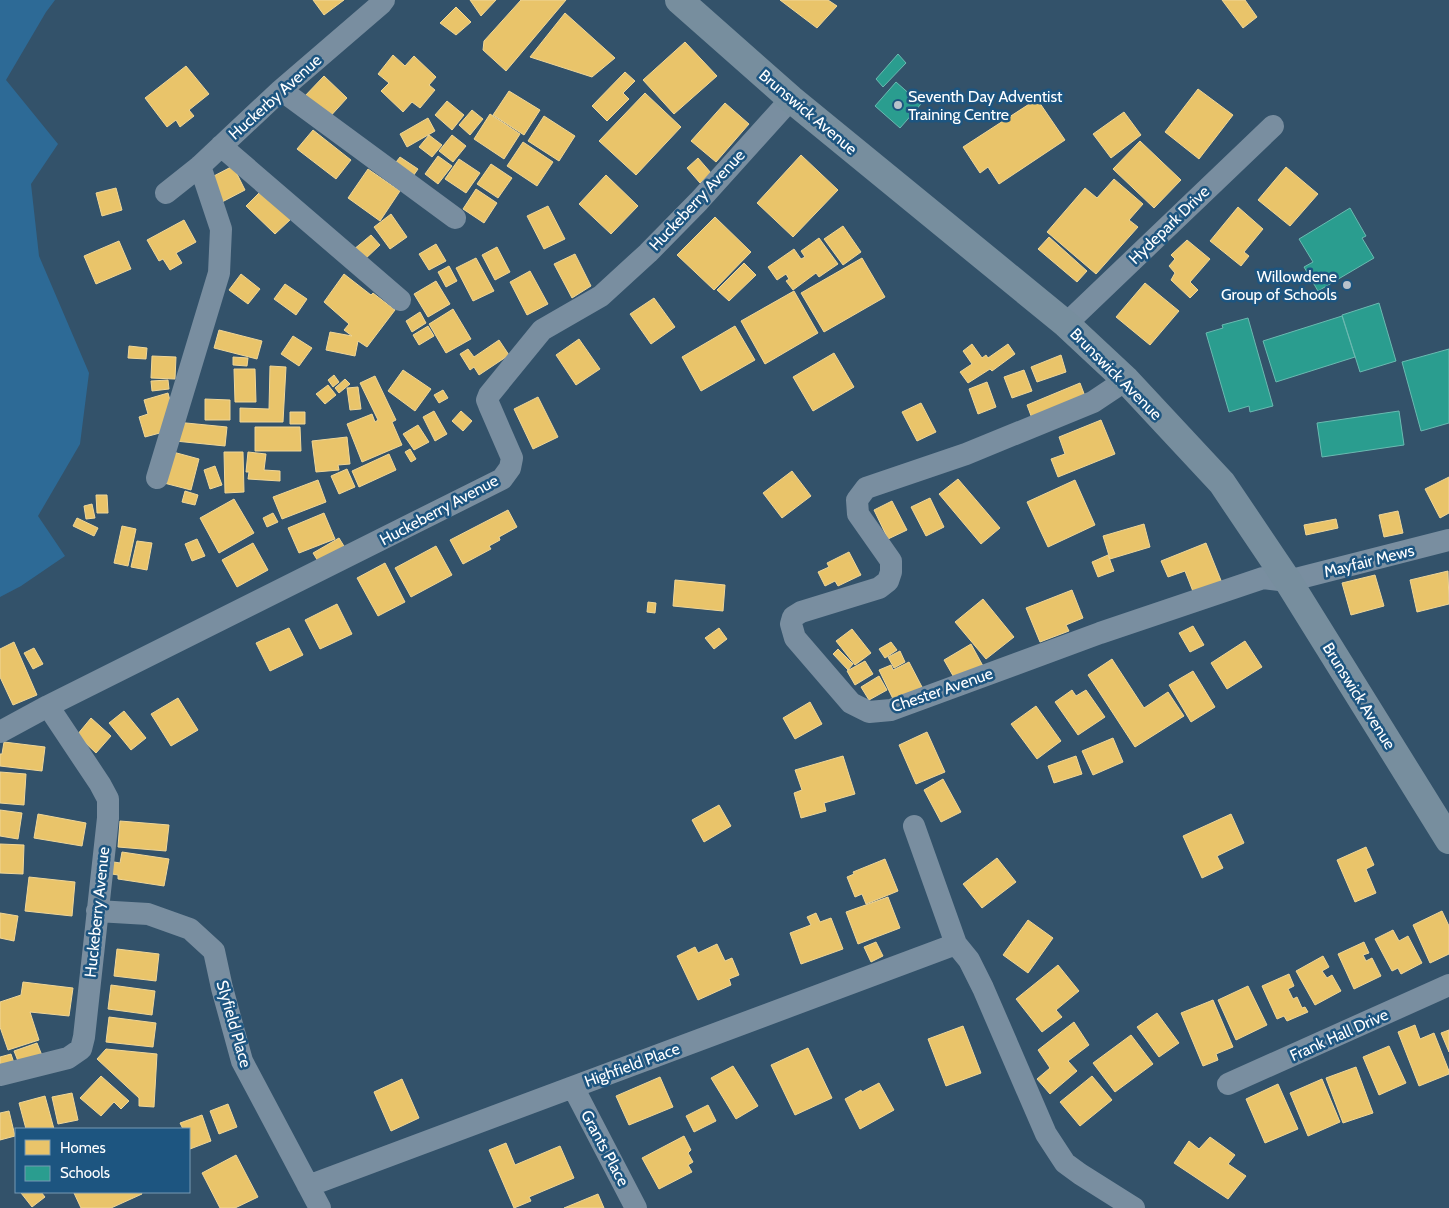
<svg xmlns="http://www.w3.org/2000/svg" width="1449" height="1208" viewBox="0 0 1449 1208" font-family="Cabin,sans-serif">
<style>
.green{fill:#2d6a96}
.homes{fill:#e9c46a;stroke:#f0d697}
.schools{fill:#2a9d8f;stroke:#6abab1}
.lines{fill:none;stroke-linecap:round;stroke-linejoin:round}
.minor{stroke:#798ea0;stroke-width:22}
.major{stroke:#778e9e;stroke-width:28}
.poi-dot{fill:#b8c2cb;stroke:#1d5580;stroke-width:2}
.labels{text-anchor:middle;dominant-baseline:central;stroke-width:5;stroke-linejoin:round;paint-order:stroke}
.poi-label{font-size:16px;fill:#fff;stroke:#1d5580;text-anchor:start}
.street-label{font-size:16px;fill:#fff;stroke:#1d5580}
</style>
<rect width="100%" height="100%" fill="#33526a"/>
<path class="green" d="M0,0H55L46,12L6,80L58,144L31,184L39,256L89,373L80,444L38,516L65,556L21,586L0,597Z"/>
<path class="homes" d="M313,0H344L324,15Z
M470,0H496L481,16Z
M521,0H566L506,71L483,50L484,41Z
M780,0H828L837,6L817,28Z
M1222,0H1245L1257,17L1243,28Z
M456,7L471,22L456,35L440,23Z
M565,13L615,58L592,77L530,57Z
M685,42L717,76L674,114L643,80Z
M393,55L405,66L414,56L436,77L429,85L435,90L420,108L412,102L403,112L381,91L389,83L378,74Z
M186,66L209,94L189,110L194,116L180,127L176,120L167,127L145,98Z
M625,72L635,81L623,93L629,99L607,121L592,106Z
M324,76L347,98L327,120L303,98Z
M1198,89L1233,115L1199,159L1165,132Z
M509,91L540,110L524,135L493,115Z
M645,93L681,127L636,175L599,141Z
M1037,99L1065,140L999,184L988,167L980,173L963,147Z
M447,101L464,115L452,130L435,115Z
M725,103L749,124L716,162L691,141Z
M472,110L483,119L470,135L459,125Z
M1124,112L1141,135L1111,158L1093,134Z
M490,114L520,134L504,159L474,139Z
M544,116L575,136L559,161L528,141Z
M428,118L435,131L407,147L400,134Z
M313,130L351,160L336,179L297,149Z
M429,135L442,145L432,157L419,147Z
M452,135L466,146L453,162L439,151Z
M1140,141L1181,180L1154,208L1113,169Z
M523,142L553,162L537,186L507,166Z
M801,155L838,190L793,237L757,203Z
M438,156L452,166L438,184L425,174Z
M400,157L418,169L411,179L393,166Z
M698,158L711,173L700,183L687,168Z
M459,159L480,173L466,193L445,179Z
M491,164L512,178L498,198L477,184Z
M233,166L245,190L222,202L210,178Z
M1286,167L1318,194L1290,226L1258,200Z
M368,169L400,191L380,221L348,198Z
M606,175L638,206L611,234L579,204Z
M1114,179L1143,204L1129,220L1138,227L1096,274L1047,232L1085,188L1097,198Z
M116,188L122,210L102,216L96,193Z
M476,189L497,203L484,223L463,209Z
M262,190L291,219L275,234L246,206Z
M548,206L565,239L544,249L527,216Z
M1238,207L1263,229L1244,252L1249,256L1241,266L1210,241Z
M391,214L407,237L390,249L374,227Z
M715,217L751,252L714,290L677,255Z
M184,220L196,242L176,253L182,263L170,270L163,259L159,261L147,240Z
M843,226L861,252L843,265L824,239Z
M371,235L380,245L363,261L353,250Z
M1049,237L1087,271L1077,282L1038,249Z
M819,238L838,264L819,277L816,273L793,290L786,281L789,279L786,274L777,280L768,267L794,249L801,259L805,257L801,251Z
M1187,240L1210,259L1190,282L1198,290L1190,298L1171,280L1175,273L1169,266L1175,259L1171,255Z
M119,241L131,269L96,284L84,256Z
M436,244L446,261L429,270L419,254Z
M497,247L510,272L495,280L482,255Z
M575,254L591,286L572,298L554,264Z
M476,258L494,291L473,301L456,268Z
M862,258L885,297L824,332L801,293Z
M744,263L756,275L729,301L717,290Z
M449,266L457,281L446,287L438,272Z
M530,271L548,304L527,315L510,282Z
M241,274L260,289L248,304L229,290Z
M344,274L371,295L373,293L395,310L367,347L358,341L355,356L326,350L330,332L352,336L344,330L349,324L324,302Z
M436,281L450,304L428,317L414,294Z
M1145,283L1179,311L1150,345L1116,317Z
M285,284L307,299L296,315L274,299Z
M794,291L818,333L765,364L741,321Z
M654,298L675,327L651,344L630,314Z
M453,309L471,339L446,353L429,324Z
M420,312L426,323L412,332L406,321Z
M428,326L434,336L419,345L413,335Z
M735,326L755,360L701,391L682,357Z
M219,330L262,341L257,359L214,348Z
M293,336L312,348L299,366L281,354Z
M579,339L600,369L576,385L556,355Z
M499,340L509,355L479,375L474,367L470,370L460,354L468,349L474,357Z
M972,344L982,358L986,355L988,358L1008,344L1015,354L992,371L990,369L968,383L960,372L972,364L963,351Z
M129,346L147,348L146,359L128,358Z
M834,353L854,387L813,411L793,377Z
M1061,355L1066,372L1037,382L1031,367Z
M152,356L176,357L175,379L151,378Z
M233,357L248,358L247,366L233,365Z
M270,366L286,367L283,422H240V408L269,409Z
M234,369H255L256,402H235Z
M403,370L431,389L415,411L388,391Z
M1024,370L1032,391L1012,398L1004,377Z
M334,375L339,382L333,387L328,380Z
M375,376L396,420L392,422L402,445L362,462L347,424L372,414L375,422L378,420L360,383Z
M345,379L350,384L339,393L335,388Z
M168,380L169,389L152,391L151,381Z
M987,382L996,407L978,414L969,389Z
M1080,383L1086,399L1033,421L1027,405Z
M328,385L336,395L325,404L316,394Z
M358,387L361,409L350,410L347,388Z
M443,390L448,398L439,403L434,395Z
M168,393L174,415L171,430L145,437L139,417L148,414L144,400Z
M538,397L558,437L533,449L514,409Z
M205,399L230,400V420H205Z
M921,403L936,432L917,441L902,412Z
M434,411L447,434L435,441L423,417Z
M461,411L472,421L463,431L452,421Z
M290,412H305V424H290Z
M1101,420L1115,454L1058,477L1051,459L1065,454L1059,437Z
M176,422L227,427L225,446L175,441Z
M418,425L429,442L414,450L403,434Z
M255,427H300L301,451H255Z
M347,437L350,464L338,465L339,470L316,472L312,441Z
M410,449L416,459L411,462L405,452Z
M173,452L199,459L191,490L164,483Z
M224,452H243L244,492L225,493Z
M248,452L266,454L264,470L280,471V481L248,479L249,472H246Z
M389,454L396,470L359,487L352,471Z
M215,466L222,485L210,489L204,470Z
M347,469L355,487L339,494L331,476Z
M792,471L811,496L782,518L763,493Z
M1449,477V513L1440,518L1425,489Z
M958,479L1000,528L981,544L939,494Z
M318,480L326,502L282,519L273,497Z
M1075,480L1095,525L1048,547L1027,502Z
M185,491L198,495L195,505L182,502Z
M96,495H107L108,513H97Z
M930,498L944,527L926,536L911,507Z
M234,499L254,533L219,553L200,518Z
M892,501L907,530L888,539L874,510Z
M92,504L95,518L86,519L84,506Z
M508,510L517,527L499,537L500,540L489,546L491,549L463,564L450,540Z
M1398,511L1403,533L1384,537L1379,515Z
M273,513L278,522L267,527L263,518Z
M324,513L335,539L299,553L288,528Z
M77,518L98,528L94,536L73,526Z
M1336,519L1338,528L1306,535L1304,525Z
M1144,524L1150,547L1110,559L1103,536Z
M122,526L136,529L128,566L114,563Z
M339,538L347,551L321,566L313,553Z
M197,539L205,556L192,561L185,544Z
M137,541L152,543L147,570L131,567Z
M253,543L268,570L237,587L222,560Z
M1206,543L1222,583L1194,594L1185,571L1168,577L1161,561Z
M436,546L452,575L411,597L395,568Z
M849,552L861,575L838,586L835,581L825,586L818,572L829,567L827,563Z
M1108,555L1114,571L1098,577L1092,562Z
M385,563L405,602L378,616L357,578Z
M1448,571L1449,604L1417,612L1410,580Z
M1375,575L1384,606L1351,615L1342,583Z
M675,580L725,585L723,611L673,606Z
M1072,590L1083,618L1066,625L1069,631L1040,642L1026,608Z
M983,599L1014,637L986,659L955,622Z
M648,602L656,603L655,613L647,612Z
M337,604L352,634L320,649L305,620Z
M1193,626L1204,645L1190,652L1179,633Z
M289,628L303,655L270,671L256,643Z
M719,628L727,639L714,649L705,638Z
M852,629L871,653L855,665L836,641Z
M1245,641L1262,667L1227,689L1211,663Z
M14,642L37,695L13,705L0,677V649Z
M891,642L897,650L885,658L879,649Z
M971,644L983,666L956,681L944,660Z
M34,648L43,664L33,669L24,653Z
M838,649L853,664L848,670L833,654Z
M900,651L905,662L894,668L888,657Z
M1112,659L1144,708L1168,692L1184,716L1135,747L1088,675Z
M865,661L873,674L855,685L847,671Z
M909,662L922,687L894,701L879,670L891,665L893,670Z
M1193,671L1215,707L1191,722L1169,685Z
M879,676L887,690L869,700L861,687Z
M1072,690L1076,696L1086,690L1105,717L1078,735L1055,702Z
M178,698L198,730L171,746L151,714Z
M810,702L822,724L795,739L783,718Z
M1036,706L1061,741L1037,759L1011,724Z
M124,711L146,738L131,750L109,723Z
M91,718L111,736L96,753L77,735Z
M927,732L945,772L916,784L899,745Z
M1113,738L1123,762L1093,775L1082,751Z
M4,742L45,747L42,771L0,766V754H2Z
M843,756L855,794L824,803L826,811L801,818L794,793L802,790L795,770Z
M1076,756L1082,774L1054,783L1048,766Z
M0,772L26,774L24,805L0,803Z
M943,779L961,812L941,822L924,790Z
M719,805L731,826L704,842L692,820Z
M0,810L22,813L18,839L0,836Z
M38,814L86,823L82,846L34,838Z
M1231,814L1244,843L1217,856L1223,868L1202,878L1183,836Z
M120,821L169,825L166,851L118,847Z
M0,844L24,845L23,874L0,873Z
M1366,847L1374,865L1366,869L1376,893L1355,902L1337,860Z
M122,852L169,859L164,886L118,879V875L106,873L108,861L120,863Z
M997,858L1016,882L982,908L963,884Z
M885,859L898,891L866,904L862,894L855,897L847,877L854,874L853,872Z
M29,877L75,882L72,916L25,911Z
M888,897L900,928L858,944L846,912Z
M1442,911L1449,926V954L1430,963L1413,925Z
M0,913L18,916L14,941L0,938Z
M816,913L820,922L831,918L843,949L801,964L790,933L811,925L807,917Z
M1028,920L1053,938L1028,973L1003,955Z
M1393,930L1399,941L1408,936L1422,963L1401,974L1398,968L1392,971L1375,939Z
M876,942L883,956L871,962L864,947Z
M1364,942L1369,953L1363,955L1366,961L1372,958L1381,976L1354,989L1338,954Z
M717,944L725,961L732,958L739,975L729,979L731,985L698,1000L677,956L695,947L698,953Z
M117,949L159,954L156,981L114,976Z
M1323,956L1329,967L1322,971L1327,978L1332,975L1341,991L1315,1005L1296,971Z
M1058,965L1079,991L1056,1010L1062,1017L1042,1032L1016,999Z
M1289,974L1294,986L1288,989L1293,999L1297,997L1302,1008L1305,1007L1308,1012L1287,1021L1284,1016L1277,1019L1262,986Z
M23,982L73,988L69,1016L30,1012L39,1040L8,1050L0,1027V1002L21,995Z
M111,985L155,991L152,1015L108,1009Z
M1248,986L1267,1025L1236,1040L1218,1000Z
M1213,1000L1233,1047L1216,1054L1218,1060L1203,1066L1181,1013Z
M1157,1013L1179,1043L1159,1057L1137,1027Z
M109,1017L156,1023L153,1047L106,1042Z
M1074,1022L1089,1045L1068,1061L1077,1071L1050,1094L1037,1079L1050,1068L1038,1050Z
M1415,1025L1420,1039L1434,1033L1449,1071V1074L1419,1086L1398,1032Z
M963,1026L981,1073L946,1086L928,1039Z
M1449,1030V1052L1441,1033Z
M1131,1035L1153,1064L1115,1092L1093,1063Z
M37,1043L43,1058L20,1066L14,1051Z
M1389,1046L1406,1083L1379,1095L1363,1057Z
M808,1048L832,1098L795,1115L771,1065Z
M106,1049L157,1054L154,1107L139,1106V1098L97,1059Z
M11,1054L15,1066L0,1071V1057Z
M733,1066L758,1106L736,1119L711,1078Z
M1356,1067L1373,1113L1343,1123L1326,1078Z
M101,1076L129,1101L121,1109L114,1102L101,1116L80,1098Z
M1092,1076L1112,1100L1080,1126L1060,1102Z
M660,1077L673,1107L629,1125L616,1096Z
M402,1079L419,1118L391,1131L374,1092Z
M1322,1079L1340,1122L1308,1136L1290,1093Z
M879,1083L894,1110L860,1129L845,1099L861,1090L862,1092Z
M1278,1084L1298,1129L1265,1143L1246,1099Z
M72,1093L78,1120L58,1124L52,1097Z
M45,1096L54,1129H26L19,1103Z
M228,1104L237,1127L219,1134L210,1111Z
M708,1105L716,1121L694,1132L686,1116Z
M9,1111L15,1136L0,1140V1113Z
M202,1115L211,1141L190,1149L189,1129H183L180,1123Z
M684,1136L691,1150L688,1153L693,1162L688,1165L692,1172L659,1189L642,1158Z
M1210,1137L1235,1155L1228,1164L1246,1176L1228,1199L1174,1163L1189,1141L1199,1149Z
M506,1143L515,1165L560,1146L574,1178L529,1197L531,1201L514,1208L489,1150Z
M236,1155L258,1197L235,1208H220L202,1173Z
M22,1192H41L45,1197L32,1207L21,1193Z
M76,1192H141L142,1194L111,1208H81L74,1193Z
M598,1194L604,1208H564Z"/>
<path class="schools" d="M898,54L906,63L883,87L876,79Z
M896,82L921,104L900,128L875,106Z
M1350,208L1366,236L1362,238L1374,258L1318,291L1304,267L1313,262L1299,239Z
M1379,303L1396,361L1360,372L1342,315Z
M1342,316L1355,357L1276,382L1263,341Z
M1248,318L1273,406L1250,412L1249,406L1229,412L1206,333L1223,328L1222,325Z
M1449,349V423L1421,431L1402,362Z
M1399,411L1404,445L1322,457L1317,423Z"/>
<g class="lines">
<path class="minor" d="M281,90L455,218
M221,146L400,300
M166,193L200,166L281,90L381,4L384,0
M1066,324L1273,126
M1126,380L1093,402L966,454L866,488L857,500L858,514L891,561V572L888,581L879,588L801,612L793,617L791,624L795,638L851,703L869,712L891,710L1100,633L1263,578L1288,581L1449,540
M157,478L219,273L221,229L200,166
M0,732L48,706L502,479L510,468L512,458L489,405L487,400L489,395L542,330L601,296L648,253L699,201L791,99
M914,826L956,944L969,960L983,988L1046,1134L1065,1163L1080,1174L1134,1208
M97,911L148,914L190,929L214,951L222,988L242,1061L320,1208
M0,1075L68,1058L81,1049L84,1037L108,818V799L100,784L48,706
M1228,1084L1449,985
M573,1087L636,1208
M308,1186L956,944"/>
<path class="major" d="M679,0L791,99L1066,324L1126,380L1222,483L1288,581L1449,840"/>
</g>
<g class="poi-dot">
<circle cx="898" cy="105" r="5"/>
<circle cx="1347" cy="285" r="5"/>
</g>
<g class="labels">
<g class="poi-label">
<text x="908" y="96">Seventh Day Adventist<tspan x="908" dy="18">Training Centre</tspan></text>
<text x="1337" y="276" text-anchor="end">Willowdene<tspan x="1337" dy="18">Group of Schools</tspan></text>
</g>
<g class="street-label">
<text transform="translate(275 97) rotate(-42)">Huckerby Avenue</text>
<text transform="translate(808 112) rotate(40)">Brunswick Avenue</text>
<text transform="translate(697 200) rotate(-47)">Huckeberry Avenue</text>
<text transform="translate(1169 225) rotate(-44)">Hydepark Drive</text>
<text transform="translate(1116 374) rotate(45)">Brunswick Avenue</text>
<text transform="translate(439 510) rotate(-28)">Huckeberry Avenue</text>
<text transform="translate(1369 561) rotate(-14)">Mayfair Mews</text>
<text transform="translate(942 690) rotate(-19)">Chester Avenue</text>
<text transform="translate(1359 696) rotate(58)">Brunswick Avenue</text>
<text transform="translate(97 912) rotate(-84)">Huckeberry Avenue</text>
<text transform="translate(234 1024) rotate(74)">Slyfield Place</text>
<text transform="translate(1339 1035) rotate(-24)">Frank Hall Drive</text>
<text transform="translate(632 1065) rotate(-20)">Highfield Place</text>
<text transform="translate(605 1148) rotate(62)">Grants Place</text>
</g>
</g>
<rect x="15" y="1128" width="175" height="65" fill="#1d5580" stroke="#7799b3"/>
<rect x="25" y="1140" width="25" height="15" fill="#e9c46a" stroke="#7799b3"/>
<text x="60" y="1153" font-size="15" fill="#ffffff">Homes</text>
<rect x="25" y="1166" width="25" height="15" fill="#2a9d8f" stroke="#7799b3"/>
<text x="60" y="1178" font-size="15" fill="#ffffff">Schools</text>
</svg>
